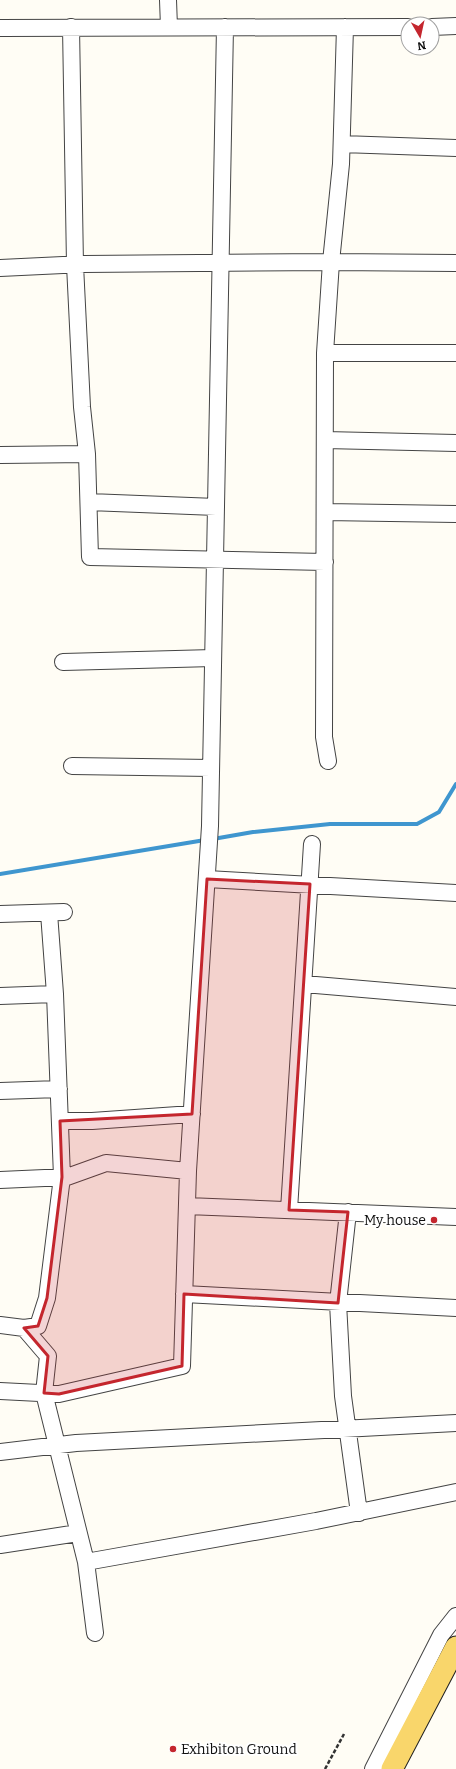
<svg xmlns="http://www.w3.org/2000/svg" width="456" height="1769" viewBox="0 0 456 1769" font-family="Bitter,serif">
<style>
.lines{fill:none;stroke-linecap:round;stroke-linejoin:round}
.stream{stroke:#3f96cf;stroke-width:4}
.minor-casing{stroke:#444;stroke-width:18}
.major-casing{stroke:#222;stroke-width:23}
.path{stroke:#333;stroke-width:2.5;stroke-dasharray:4 2;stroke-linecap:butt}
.minor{stroke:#fff;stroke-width:16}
.major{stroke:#f9d66b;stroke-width:21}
.marked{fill:#c4262e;fill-opacity:0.2;stroke:#c4262e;stroke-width:3;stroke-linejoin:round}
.poi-dot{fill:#c4262e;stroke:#fff;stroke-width:1.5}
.labels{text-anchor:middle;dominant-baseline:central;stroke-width:4;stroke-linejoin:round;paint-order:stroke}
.poi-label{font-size:14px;fill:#111;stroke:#fff;text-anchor:end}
</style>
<rect width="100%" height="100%" fill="#fffdf5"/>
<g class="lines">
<path class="stream" d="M213,839L253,832L330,824H417L439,812L456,784
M0,874L205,840"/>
<g class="minor-casing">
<path id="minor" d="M168,0L169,27
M71,27L75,265L82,407L87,454L90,557L325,562
M345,27L341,164L331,262L456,263
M432,27L456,26
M0,28L408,27
M342,144L456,148
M0,268L84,264L331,262L325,353H456
M325,353L324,737L328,761
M325,440L456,443
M0,455L87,454
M89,502L216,507
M325,512L456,514
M63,662L213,658
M72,766L211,768
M207,879L456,893
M49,913L55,994
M0,914L64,912
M304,984L456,997
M0,996L55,994L62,1177L47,1298L38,1326L24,1328L48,1356L44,1393L86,1562L316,1521L456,1492
M0,1091L59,1089
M60,1121H92L192,1114
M0,1180L67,1177L106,1163L188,1171
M187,1206L456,1217
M289,1210L312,844
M348,1212L338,1303L343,1396L359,1513
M184,1294L456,1308
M0,1325L24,1328
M0,1391L59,1394L182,1366L188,1171L210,826L225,27
M0,1452L76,1443L456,1423
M0,1545L78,1533
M86,1562L95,1633
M373,1769L441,1635L456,1616"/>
</g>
<g class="major-casing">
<path id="major" d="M392,1769L456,1647"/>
</g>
<path class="path" d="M325,1769L344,1734"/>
<use href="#minor" class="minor"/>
<use href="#major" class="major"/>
</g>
<path class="marked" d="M207,879L310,884L289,1210L348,1212L338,1303L184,1294L182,1366L59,1394L44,1393L48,1356L24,1328L38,1326L47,1298L62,1177L60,1121L192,1114Z"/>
<g class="poi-dot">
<circle cx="434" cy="1220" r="4"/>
<circle cx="173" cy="1749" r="4"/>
</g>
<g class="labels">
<g class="poi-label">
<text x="426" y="1220">My house</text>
<text x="181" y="1749" text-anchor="start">Exhibiton Ground</text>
</g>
</g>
<g transform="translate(420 36) rotate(171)"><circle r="19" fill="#ffffff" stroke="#a0a0a0"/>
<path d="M0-3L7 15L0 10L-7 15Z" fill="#c4262e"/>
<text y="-6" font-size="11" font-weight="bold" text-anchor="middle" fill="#111111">N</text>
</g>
</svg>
